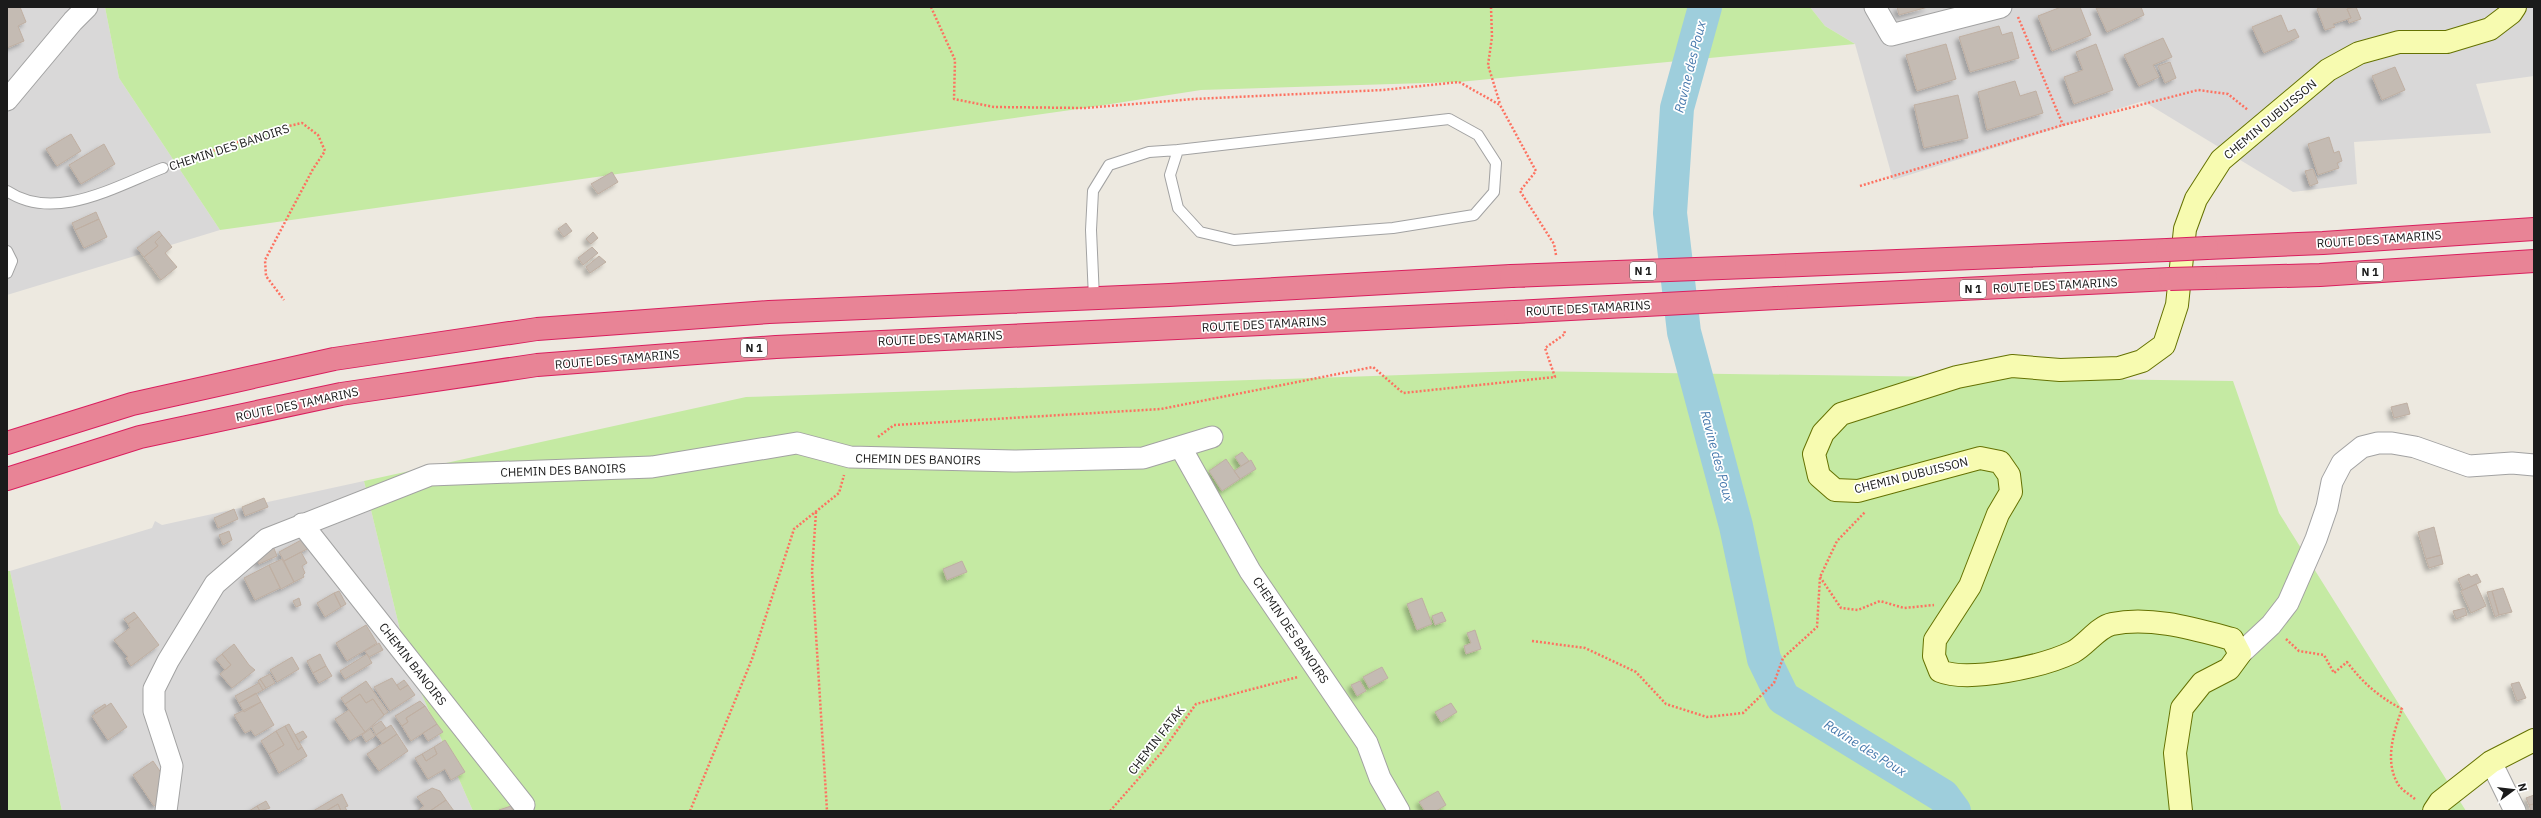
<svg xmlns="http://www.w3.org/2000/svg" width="2541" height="818" viewBox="0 0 2541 818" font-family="'IBM Plex Sans',sans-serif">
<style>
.residential{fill:#d9d8d8}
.grass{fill:#c5eaa3}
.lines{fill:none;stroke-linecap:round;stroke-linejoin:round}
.river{stroke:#9ecedc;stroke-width:34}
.building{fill:#c4bbb3;stroke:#bfafa2;filter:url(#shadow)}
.lane-casing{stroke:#a2a2a2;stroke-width:12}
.street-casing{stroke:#a2a2a2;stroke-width:23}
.secondary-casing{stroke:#657202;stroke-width:24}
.highway-casing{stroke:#d91f5e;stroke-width:24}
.path{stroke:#fd7160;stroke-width:2.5;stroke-dasharray:2 2;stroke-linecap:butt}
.lane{stroke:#fff;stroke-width:10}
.street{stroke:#fff;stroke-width:21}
.secondary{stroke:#f7fbb0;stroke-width:22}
.highway{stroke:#e88496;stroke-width:22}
.highway-bridge-casing{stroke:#d91f5e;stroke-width:24;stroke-linecap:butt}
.highway-bridge{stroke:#e88496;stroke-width:22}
.labels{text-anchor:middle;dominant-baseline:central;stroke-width:3.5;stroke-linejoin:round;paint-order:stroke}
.shield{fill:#fff;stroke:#5f5f5f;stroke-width:1}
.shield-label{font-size:11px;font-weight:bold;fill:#1b1b1b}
.street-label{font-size:12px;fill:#1b1b1b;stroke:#fff}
.water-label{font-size:13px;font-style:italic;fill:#4678ac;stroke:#fff}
</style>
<defs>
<filter id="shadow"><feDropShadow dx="-3.5" dy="3.5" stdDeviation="2" flood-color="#0004"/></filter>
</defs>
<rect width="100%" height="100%" fill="#ede9e0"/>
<path class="residential" d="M7,7H105L119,78L220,230L7,295Z
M1810,7H2534V76L2476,84L2491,133L2354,142L2357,184L2293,192L2143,101L1893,180L1855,44L1825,26Z
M364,481L408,663L473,811H62L10,571L152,528L155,521L162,525Z"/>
<path class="grass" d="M105,7H1810L1825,26L1855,44L1459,82L1201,90L1085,108L220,230L119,78Z
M1520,371L2233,381L2279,513L2466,811H473L408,663L364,481L746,397Z
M7,571H10L62,811H7Z"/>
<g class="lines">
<path class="river" d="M1705,7L1677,108L1670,213L1684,332L1736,526L1764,659L1783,698L1943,796L1954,811"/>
</g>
<path class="building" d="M7,7H20L26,22L18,26L24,41L7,48Z
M1897,7H1928L1899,15Z
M2061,7H2080L2091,35L2052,51L2038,16Z
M2141,7L2144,15L2107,32L2096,8Z
M2321,7H2353L2347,9L2351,18L2333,24L2335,27L2325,30L2317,9Z
M2356,7L2361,19L2349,23L2348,19L2351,18L2347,9Z
M2281,15L2288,32L2295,29L2299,37L2264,53L2252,27Z
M1999,26L2002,35L2012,32L2019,58L1970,72L1959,37Z
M2163,38L2172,57L2153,65L2159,77L2139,86L2124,55Z
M1946,44L1956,79L1917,91L1906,55Z
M2096,44L2113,90L2074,104L2064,77L2083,70L2076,52Z
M2170,62L2176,78L2165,83L2158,66Z
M2395,67L2405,90L2382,100L2372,76Z
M2015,81L2020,96L2036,91L2043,113L1987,130L1978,92Z
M1958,95L1968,138L1924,148L1914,105Z
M71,134L81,151L57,166L46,149Z
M2329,137L2334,153L2339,151L2342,161L2337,163L2339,168L2318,175L2308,144Z
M104,144L115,164L81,184L69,165Z
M2313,169L2318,183L2310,186L2305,171Z
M612,172L618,182L598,194L591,184Z
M96,212L99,219L75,230L72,223Z
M99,219L107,237L84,248L75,230Z
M566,223L572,231L564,237L558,229Z
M159,231L162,235L155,242L158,246L144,257L137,248Z
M593,232L598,238L591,244L586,239Z
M162,235L172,247L165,253L177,267L161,280L144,257L158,246L155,242Z
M592,247L598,253L583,265L578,258Z
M599,256L606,262L590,273L586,267Z
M2407,403L2410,414L2394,418L2391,407Z
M1242,452L1249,461L1241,466L1235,457Z
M1226,459L1240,479L1222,491L1209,471Z
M1251,460L1256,469L1240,479L1234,471Z
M264,498L268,507L245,516L242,507Z
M234,509L238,519L218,528L214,518Z
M2434,527L2441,555L2426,559L2418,532Z
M229,531L232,540L223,545L219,535Z
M305,538L311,547L284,561L279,552Z
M273,546L277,556L259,564L255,553Z
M301,552L307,563L302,566L305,573L303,575L304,577L294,582L284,561Z
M2441,555L2443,564L2429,568L2426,559Z
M282,559L294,582L281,589L269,565Z
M962,561L967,572L947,580L943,569Z
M269,565L280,588L255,600L244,578Z
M2469,574L2471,577L2477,574L2481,582L2463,590L2458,579Z
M2476,584L2486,606L2471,613L2461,591Z
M2503,588L2512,612L2499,615L2492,591Z
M339,591L346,604L341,607L334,593Z
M2492,591L2499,615L2495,617L2487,592Z
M334,593L341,607L325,617L317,603Z
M299,598L301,605L296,607L293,601Z
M1422,598L1432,624L1417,630L1407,604Z
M2465,608L2467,615L2456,619L2453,611Z
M134,612L138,617L128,624L124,619Z
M1442,612L1446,621L1435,625L1432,616Z
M138,617L159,645L131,666L126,658L128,657L114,640L130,628L128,624Z
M366,625L377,643L347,661L336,643Z
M1475,630L1481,649L1466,654L1464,646L1471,643L1467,633Z
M379,643L383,650L369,657L365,651Z
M234,644L249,665L255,670L232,688L220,674L231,665L222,654Z
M222,654L231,665L225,670L216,659Z
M320,654L326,666L313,673L307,661Z
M367,654L372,663L345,679L340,671Z
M292,657L299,669L277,682L270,670Z
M326,666L332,676L319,683L313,673Z
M1382,667L1388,678L1369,688L1363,677Z
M270,674L275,683L266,688L260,679Z
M392,678L400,690L408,685L415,695L390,711L374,687Z
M260,679L266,688L263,690L258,681Z
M404,680L408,685L400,690L397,685Z
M366,681L388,712L384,715L373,699L366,703L360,694L345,704L341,698Z
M1360,681L1366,691L1357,696L1351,685Z
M2519,682L2526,698L2517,701L2511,684Z
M259,683L263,690L239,703L235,696Z
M256,693L261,702L244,712L239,703Z
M360,694L366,703L373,699L384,715L365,732L345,704Z
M420,701L425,706L406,718L408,722L402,726L395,716Z
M261,702L274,725L255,736L251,730L245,733L234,715Z
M111,703L127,727L108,740L92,716Z
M1451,703L1457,712L1441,722L1435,712Z
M105,704L106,706L96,713L94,711Z
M425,706L437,724L411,741L402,726L408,722L406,718Z
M349,710L365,732L350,741L335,719Z
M381,721L386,728L376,735L372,727Z
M289,724L302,747L298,750L285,726Z
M437,724L443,732L428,741L423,733Z
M391,725L397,734L383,744L376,735Z
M285,726L298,750L302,747L307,756L279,773L269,754L284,745L276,731Z
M370,729L375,736L366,742L362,735Z
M276,731L284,745L269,754L261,741Z
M303,731L307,737L299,742L295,735Z
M397,734L408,751L379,771L367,754Z
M445,740L465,772L451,780L445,769L428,779L415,758L422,754L426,761L437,754L434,747Z
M434,747L437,754L426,761L422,754Z
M153,761L168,783L157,790L164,799L154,806L133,775Z
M432,788L440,791L446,800L430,811H418L424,806L417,797Z
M1438,791L1446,805L1436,811H1425L1419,802Z
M342,794L348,806L345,807L347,811H341L338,804L326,811H313Z
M2534,795V804L2529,805L2526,798Z
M446,800L454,811H430Z
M266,801L270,808L260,811L257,806Z
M338,804L341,811H326Z
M2534,804V811H2531L2529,805Z
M257,806L260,811H249Z
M511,806L513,811L499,810Z"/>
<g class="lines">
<g class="lane-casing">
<path id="lane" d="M1449,119L1478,135L1496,163L1494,192L1474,215L1393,228L1234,240L1200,232L1178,208L1170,175L1178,150Z
M7,191C55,223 116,186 163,168
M7,251L12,261L7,273
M1094,298L1091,230L1093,191L1109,165L1149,152L1178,150"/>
</g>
<g class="street-casing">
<path id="street" d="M1875,7L1891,35L2001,7
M7,100L73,21L87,7
M1181,448L1250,571L1367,743L1380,778L1399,811
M302,524L524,805
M2240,654L2271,625L2288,603L2316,539L2327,507L2332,482L2342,463L2362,447L2378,443H2392L2415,447L2469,466L2512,463L2534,465
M2491,762L2515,811
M166,811L172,766L154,711V689L168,661L215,584L267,539L430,475L652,467L797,443L850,457L1014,461L1143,458L1212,437"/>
</g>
<g class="secondary-casing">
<path id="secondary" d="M2181,811L2175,753L2182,708L2202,683L2229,669L2240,654L2232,639C2194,629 2151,616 2112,624C2098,627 2086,645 2073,652C2044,666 1969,683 1940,671L1934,656L1935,640L1970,586L1998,514L2011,492L2009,475L2000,462L1980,458L1858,491L1835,490L1819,476L1814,454L1823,433L1841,414L1957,377L2012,366L2060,370L2119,368L2142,361L2164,345L2177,305L2185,229L2196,199L2221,160L2328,70L2359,53L2399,42H2447L2490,29L2511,13L2515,7
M2434,811L2440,802L2491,762L2534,740"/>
</g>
<g class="highway-casing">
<path id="highway" d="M2207,248L2323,243L2534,229
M1775,266L2167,250
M2206,278L2320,275L2534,261
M1777,298L2170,279
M7,443L132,404L334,359L537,329L769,312L1169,295L1511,276
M7,479L140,437L341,394L537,365L776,347L1515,312"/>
</g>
<path class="path" d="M931,7L955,60L954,99L994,107L1085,108L1194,99L1383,90L1459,82L1500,105L1536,171L1520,191L1554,244L1556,255
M1491,7L1492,37L1488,65L1500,104
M2018,17L2063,125
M176,164L271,130L302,123L318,135L325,151L313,169L265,260L266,276L284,300
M1860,186L2063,125L2198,90L2228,94L2248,110
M878,437L894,425L1161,409L1373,367L1403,393L1555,377L1545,348L1565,334L1564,330
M816,512L812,571L827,811
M1820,577L1841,608L1858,610L1880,601L1904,608L1934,605
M2286,639L2299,651L2324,655L2334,673L2347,662C2363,683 2379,697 2402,709C2394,731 2384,761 2398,784C2401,790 2411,795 2416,800
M1532,641L1585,648L1636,672L1666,704L1707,717L1743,713L1774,683L1783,658L1817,627L1820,577L1837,541L1865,512
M690,811L752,659L794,529L839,493L844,475
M1110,811L1161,753L1196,704L1298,677"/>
<use href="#lane" class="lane"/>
<use href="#street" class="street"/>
<use href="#secondary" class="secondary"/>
<use href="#highway" class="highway"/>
<g class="highway-bridge-casing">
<path id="highway-bridge" d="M2167,250L2207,248
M1511,276L1775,266
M2170,279L2206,278
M1515,312L1777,298"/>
</g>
<use href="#highway-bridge" class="highway-bridge"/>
</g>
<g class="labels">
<g class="shield">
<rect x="1630" y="262" width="26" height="18" rx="3"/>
<rect x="2357" y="263" width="26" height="18" rx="3"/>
<rect x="1960" y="280" width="26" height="18" rx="3"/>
<rect x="741" y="339" width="26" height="18" rx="3"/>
</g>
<g class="shield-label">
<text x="1643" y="271">N 1</text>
<text x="2370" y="272">N 1</text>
<text x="1973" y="289">N 1</text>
<text x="754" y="348">N 1</text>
</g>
<g class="street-label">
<text transform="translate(2270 119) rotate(-40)">CHEMIN DUBUISSON</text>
<text transform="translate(229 147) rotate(-18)">CHEMIN DES BANOIRS</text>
<text transform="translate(2379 239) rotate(-4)">ROUTE DES TAMARINS</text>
<text transform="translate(2055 285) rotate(-3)">ROUTE DES TAMARINS</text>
<text transform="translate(1588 308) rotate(-3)">ROUTE DES TAMARINS</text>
<text transform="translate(1264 324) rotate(-3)">ROUTE DES TAMARINS</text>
<text transform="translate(940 338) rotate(-3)">ROUTE DES TAMARINS</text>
<text transform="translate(617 359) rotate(-5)">ROUTE DES TAMARINS</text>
<text transform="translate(297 404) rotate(-12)">ROUTE DES TAMARINS</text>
<text transform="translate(918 459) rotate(1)">CHEMIN DES BANOIRS</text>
<text transform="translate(563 470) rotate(-2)">CHEMIN DES BANOIRS</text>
<text transform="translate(1911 475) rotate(-14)">CHEMIN DUBUISSON</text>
<text transform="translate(1291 630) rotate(56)">CHEMIN DES BANOIRS</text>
<text transform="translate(413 664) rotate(52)">CHEMIN BANOIRS</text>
<text transform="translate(1156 740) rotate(-52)">CHEMIN FATAK</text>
</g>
<g class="water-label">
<text transform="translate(1690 67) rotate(-76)">Ravine des Poux</text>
<text transform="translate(1717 456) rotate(75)">Ravine des Poux</text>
<text transform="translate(1865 748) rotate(32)">Ravine des Poux</text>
</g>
</g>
<rect width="2541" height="818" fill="none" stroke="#1b1b1b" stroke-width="16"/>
<g transform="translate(2513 790) rotate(75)" stroke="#ffffff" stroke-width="3" paint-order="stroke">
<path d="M0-3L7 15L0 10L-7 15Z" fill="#1b1b1b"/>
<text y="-6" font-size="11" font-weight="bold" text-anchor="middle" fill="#1b1b1b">N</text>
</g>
</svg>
